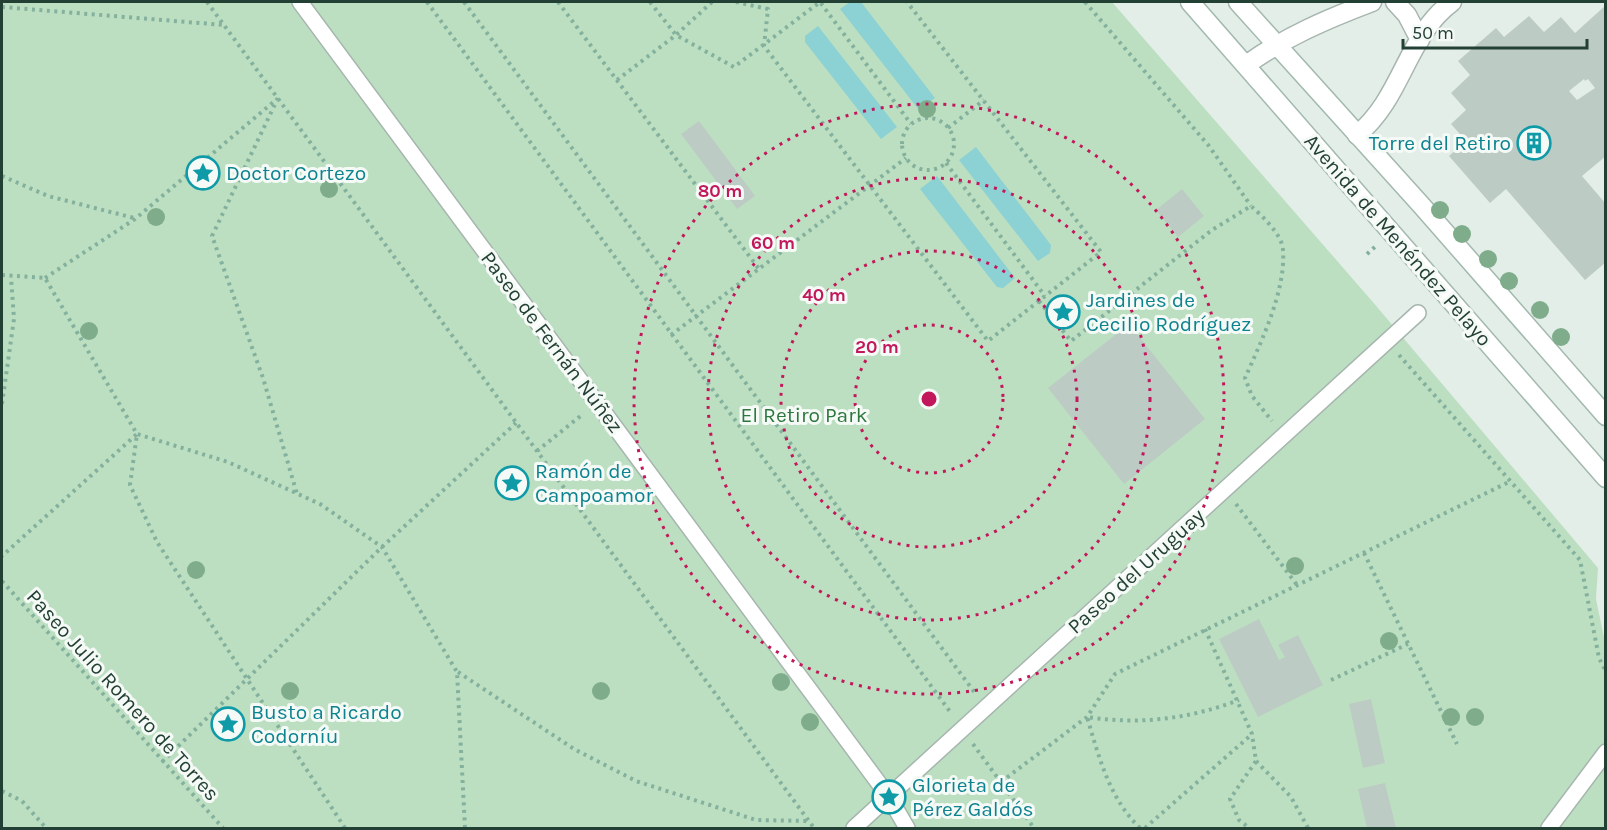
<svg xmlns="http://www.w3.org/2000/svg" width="1607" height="830" viewBox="0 0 1607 830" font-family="Karla,sans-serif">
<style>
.green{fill:#bddfc1}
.water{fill:#8cd1d3}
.building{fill:#bccbc3;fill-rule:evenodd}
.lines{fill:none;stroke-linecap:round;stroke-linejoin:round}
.pedestrian-casing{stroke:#a6b6ae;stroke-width:18}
.minor-casing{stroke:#a6b6ae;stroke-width:21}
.secondary-casing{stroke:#a2b9ae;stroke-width:21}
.path{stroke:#84b19d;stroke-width:4;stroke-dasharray:3 4.5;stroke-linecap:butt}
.pedestrian{stroke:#fff;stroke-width:15}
.minor{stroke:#fff;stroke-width:18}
.secondary{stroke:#fff;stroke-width:18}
.tree{fill:#7fad8b}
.ring{fill:none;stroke:#c2185b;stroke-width:3;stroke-dasharray:3 6}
.labels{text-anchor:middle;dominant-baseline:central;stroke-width:6;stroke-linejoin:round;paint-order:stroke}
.culture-label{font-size:21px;fill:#0d838f;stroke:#f5faf7;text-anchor:start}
.street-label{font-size:21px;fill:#234034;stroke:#f5faf7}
.park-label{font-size:21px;fill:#2d773f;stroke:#f5faf7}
.centre{fill:#c2185b;stroke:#f5faf7;stroke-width:3}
.ring-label{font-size:18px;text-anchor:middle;font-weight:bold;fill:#c2185b;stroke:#f5faf7;stroke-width:6;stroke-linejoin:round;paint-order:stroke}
</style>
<rect width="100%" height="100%" fill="#e4eee8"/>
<path class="green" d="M2,2H1112L1372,301L1598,568L1596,599L1606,647L1605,828H2Z"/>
<path class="water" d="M850,2H861L935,98L919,110L840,9Z
M818,26L897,127L881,139L805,42V36Z
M976,147L1051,245L1050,253L1038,261L959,160Z
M937,176L1015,278L1003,288L997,287L920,189Z"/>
<path class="building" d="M1606,5V156L1582,176L1606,204V262L1585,280L1506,189L1490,203L1449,156L1466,141L1451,124L1466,110L1451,93L1470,75L1458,61L1496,28L1504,37L1529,16L1544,32L1561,17L1575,33ZM1584,79L1585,81L1588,79L1595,88L1577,100L1569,91Z
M699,121L755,196L737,209L681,134Z
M1182,189L1204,216L1178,237L1156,210Z
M1129,324L1205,419L1124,484L1048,388Z
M1259,619L1279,660L1285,657L1278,645L1298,635L1323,685L1258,717L1219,639Z
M1371,699L1385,763L1363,768L1349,704Z
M1385,783L1396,828H1367L1358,789Z"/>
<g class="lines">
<g class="pedestrian-casing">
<path id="pedestrian" d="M300,2L889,797L907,828
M854,828L1418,313
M1549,828L1606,752"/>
</g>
<g class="minor-casing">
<path id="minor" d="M1395,2L1407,15L1420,40
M1246,65C1285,37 1327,19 1372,2
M1357,135C1403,97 1406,36 1452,2"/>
</g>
<g class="secondary-casing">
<path id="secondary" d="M1190,2L1606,478
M1238,2L1422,206L1606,416"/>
</g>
<path class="path" d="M207,2L814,828
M427,2L951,713
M464,2L975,693
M558,2L759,269
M650,2L676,35L734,67L820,2L911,124
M736,2L768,9L764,46L988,341L1101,252L907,2
M1085,2L1209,146L1251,206
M2,7L224,25
M617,80L676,35L712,2
M278,98L212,236L263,378L297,494
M902 144a26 26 0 1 1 52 0a26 26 0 1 1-52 0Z
M948,128L984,100
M946,163L1045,296
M2,176L48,196L134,218
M1367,254L1376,246
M2,275L45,278L137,434L2,556
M45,278L135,219L277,99
M1039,301L1071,341L1212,230L1251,206C1262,216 1282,234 1283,250C1286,291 1261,342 1245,378L1252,396L1272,421
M671,335L906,158
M1399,355L1580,560L1599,658L1606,672
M2,404L14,319L11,277
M537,451L583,414
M1236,504L1297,585
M1364,553L1457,744
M2,581L223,828
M1205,629L1252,734L1256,761L1230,799L1239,820L1249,828
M458,672L574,749L636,781L756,820L809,821
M1331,680L1408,644
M973,744L1034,828
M1256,761L1291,797L1308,828
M162,762L382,547L516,423
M1001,782L1087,717L1115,674L1511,481
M2,791L22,801L46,828
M345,828L157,542L130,485L137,434L228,462L320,504L382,547L457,672L465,828
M1140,828C1109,798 1099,757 1087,717C1140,725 1189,719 1239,700
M1145,828L1251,735"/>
<use href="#pedestrian" class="pedestrian"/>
<use href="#minor" class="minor"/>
<use href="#secondary" class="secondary"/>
</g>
<g class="tree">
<circle cx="927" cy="109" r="9"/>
<circle cx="329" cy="189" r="9"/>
<circle cx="1440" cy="210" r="9"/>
<circle cx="156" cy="217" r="9"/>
<circle cx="1462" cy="234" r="9"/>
<circle cx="1488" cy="259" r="9"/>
<circle cx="1509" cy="281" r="9"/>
<circle cx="1540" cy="310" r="9"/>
<circle cx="89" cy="331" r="9"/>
<circle cx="1561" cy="337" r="9"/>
<circle cx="1295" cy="566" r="9"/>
<circle cx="196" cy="570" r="9"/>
<circle cx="1389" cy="641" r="9"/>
<circle cx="781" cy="682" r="9"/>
<circle cx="290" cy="691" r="9"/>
<circle cx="601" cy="691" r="9"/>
<circle cx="1451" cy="717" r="9"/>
<circle cx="1475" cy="717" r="9"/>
<circle cx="810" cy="722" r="9"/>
</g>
<g class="ring">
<circle cx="929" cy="399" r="74"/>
<circle cx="929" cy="399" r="148"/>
<circle cx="929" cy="399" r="221"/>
<circle cx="929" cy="399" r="295"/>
</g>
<defs>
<g id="building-ring" transform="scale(1.725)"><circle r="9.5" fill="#f5faf7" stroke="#0f9aa8" stroke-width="1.5"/><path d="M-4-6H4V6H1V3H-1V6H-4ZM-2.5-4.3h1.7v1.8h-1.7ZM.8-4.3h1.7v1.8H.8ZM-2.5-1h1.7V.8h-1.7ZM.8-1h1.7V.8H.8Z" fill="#0f9aa8"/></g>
<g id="sight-ring" transform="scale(1.725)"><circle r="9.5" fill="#f5faf7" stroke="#0f9aa8" stroke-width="1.5"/><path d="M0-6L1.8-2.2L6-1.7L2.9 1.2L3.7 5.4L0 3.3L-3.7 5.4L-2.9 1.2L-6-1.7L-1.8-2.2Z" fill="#0f9aa8"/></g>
</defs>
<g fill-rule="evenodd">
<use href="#building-ring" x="1534" y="143"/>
<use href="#sight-ring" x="203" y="173"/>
<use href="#sight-ring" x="1063" y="312"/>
<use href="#sight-ring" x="512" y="483"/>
<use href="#sight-ring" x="228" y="724"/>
<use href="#sight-ring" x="889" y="797"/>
</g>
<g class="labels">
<g class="culture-label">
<text x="1511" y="143" text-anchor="end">Torre del Retiro</text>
<text x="226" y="173">Doctor Cortezo</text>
<text x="1086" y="300">Jardines de<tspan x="1086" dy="24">Cecilio Rodríguez</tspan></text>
<text x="535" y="471">Ramón de<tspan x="535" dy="24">Campoamor</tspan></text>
<text x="251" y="712">Busto a Ricardo<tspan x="251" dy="24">Codorníu</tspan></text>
<text x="912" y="785">Glorieta de<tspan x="912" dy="24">Pérez Galdós</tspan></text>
</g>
<g class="street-label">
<text transform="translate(1398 240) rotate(49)">Avenida de Menéndez Pelayo</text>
<text transform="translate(552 342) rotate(53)">Paseo de Fernán Núñez</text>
<text transform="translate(1136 571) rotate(-42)">Paseo del Uruguay</text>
<text transform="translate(123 695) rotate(48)">Paseo Julio Romero de Torres</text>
</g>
<g class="park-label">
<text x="804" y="415">El Retiro Park</text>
</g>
</g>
<circle cx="929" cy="399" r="9" class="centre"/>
<g class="ring-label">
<text x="720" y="197">80 m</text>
<text x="773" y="249">60 m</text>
<text x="824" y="301">40 m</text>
<text x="877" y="353">20 m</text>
</g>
<rect width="1607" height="830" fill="none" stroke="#234034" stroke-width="6"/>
<path d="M1403 39v9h184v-9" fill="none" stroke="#234034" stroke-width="3"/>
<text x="1412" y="39" font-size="18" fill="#234034" stroke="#f5faf7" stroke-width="4.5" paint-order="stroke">50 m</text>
</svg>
